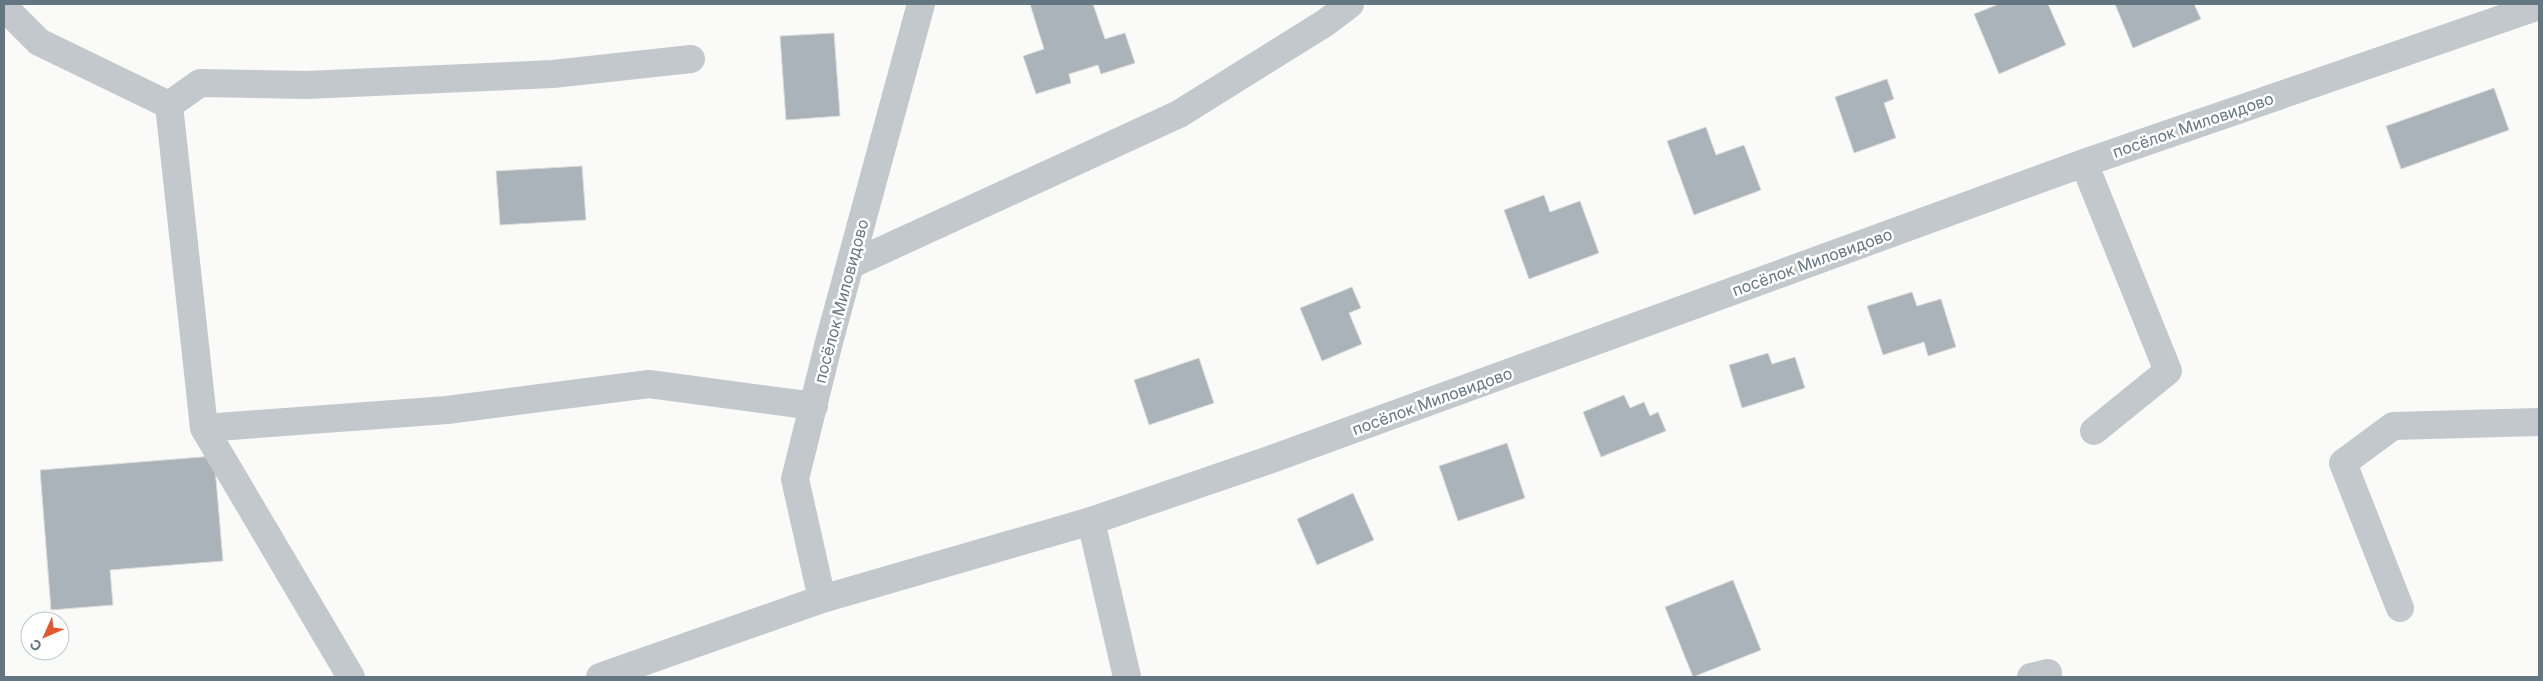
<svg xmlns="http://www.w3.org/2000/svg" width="2543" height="681" viewBox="0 0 2543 681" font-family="Inter,sans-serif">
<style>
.building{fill:#aab3b9;stroke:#dcdcda}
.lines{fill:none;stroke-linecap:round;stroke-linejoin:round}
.minor{stroke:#c3c8cc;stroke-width:28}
.labels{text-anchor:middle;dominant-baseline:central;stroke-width:5;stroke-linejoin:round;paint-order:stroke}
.street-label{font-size:16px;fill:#657683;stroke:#fff}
</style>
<rect width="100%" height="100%" fill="#fafaf8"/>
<path class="building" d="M1030,4H1093L1105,39L1125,33L1135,63L1101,74L1098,65L1069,74L1071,83L1036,94L1023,56L1044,49Z
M1999,4H2048L2066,45L1999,74L1974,14Z
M2115,4H2194L2201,19L2133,48Z
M834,33L840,116L786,120L780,36Z
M1887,79L1894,99L1884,103L1896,138L1854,153L1835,97Z
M2494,88L2509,130L2401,169L2386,126Z
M1706,127L1716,155L1744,145L1761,190L1694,215L1667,141Z
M582,166L586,220L500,225L496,171Z
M1544,195L1550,212L1580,201L1599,253L1529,279L1504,210Z
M1352,287L1361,308L1349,313L1362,344L1322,361L1300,308Z
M1912,292L1917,306L1941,299L1956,347L1928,356L1924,342L1883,355L1867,306Z
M1768,353L1772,364L1795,357L1805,388L1742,408L1729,365Z
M1199,358L1214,403L1149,425L1134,380Z
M1624,395L1630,408L1644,402L1650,416L1658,412L1666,431L1601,457L1583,412Z
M1507,443L1525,498L1458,521L1439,466Z
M214,456L223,561L110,570L113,605L51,610L40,470Z
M1353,493L1374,540L1317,565L1297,519Z
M1733,580L1761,650L1693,677L1665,607Z"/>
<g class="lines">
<path class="minor" d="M4,7L39,42L169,105L204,428L351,677
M169,105L200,83L306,85L553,74L691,59
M2084,163L2168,371L2094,431
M850,265L1179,114L1325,23L1350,4
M204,428L447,410L649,384L814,406
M1091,521L1127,677
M822,599L795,479L829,342L921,4
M2400,608L2343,463L2393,426L2539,422
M600,677L822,599L1091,521L1269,460L2084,163L2539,6
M2031,677L2048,673"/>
</g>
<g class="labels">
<g class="street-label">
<text transform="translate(2193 125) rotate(-19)">посёлок Миловидово</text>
<text transform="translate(1812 262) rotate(-20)">посёлок Миловидово</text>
<text transform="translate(841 301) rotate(-75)">посёлок Миловидово</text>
<text transform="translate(1432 401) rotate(-20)">посёлок Миловидово</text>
</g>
</g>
<rect width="2543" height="681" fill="none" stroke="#657683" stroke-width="10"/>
<g transform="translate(45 636) rotate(225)"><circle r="24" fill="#ffffff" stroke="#c1c8cd"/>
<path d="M0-4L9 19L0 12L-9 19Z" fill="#e4572e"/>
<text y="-8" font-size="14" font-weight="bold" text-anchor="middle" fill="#657683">С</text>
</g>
</svg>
